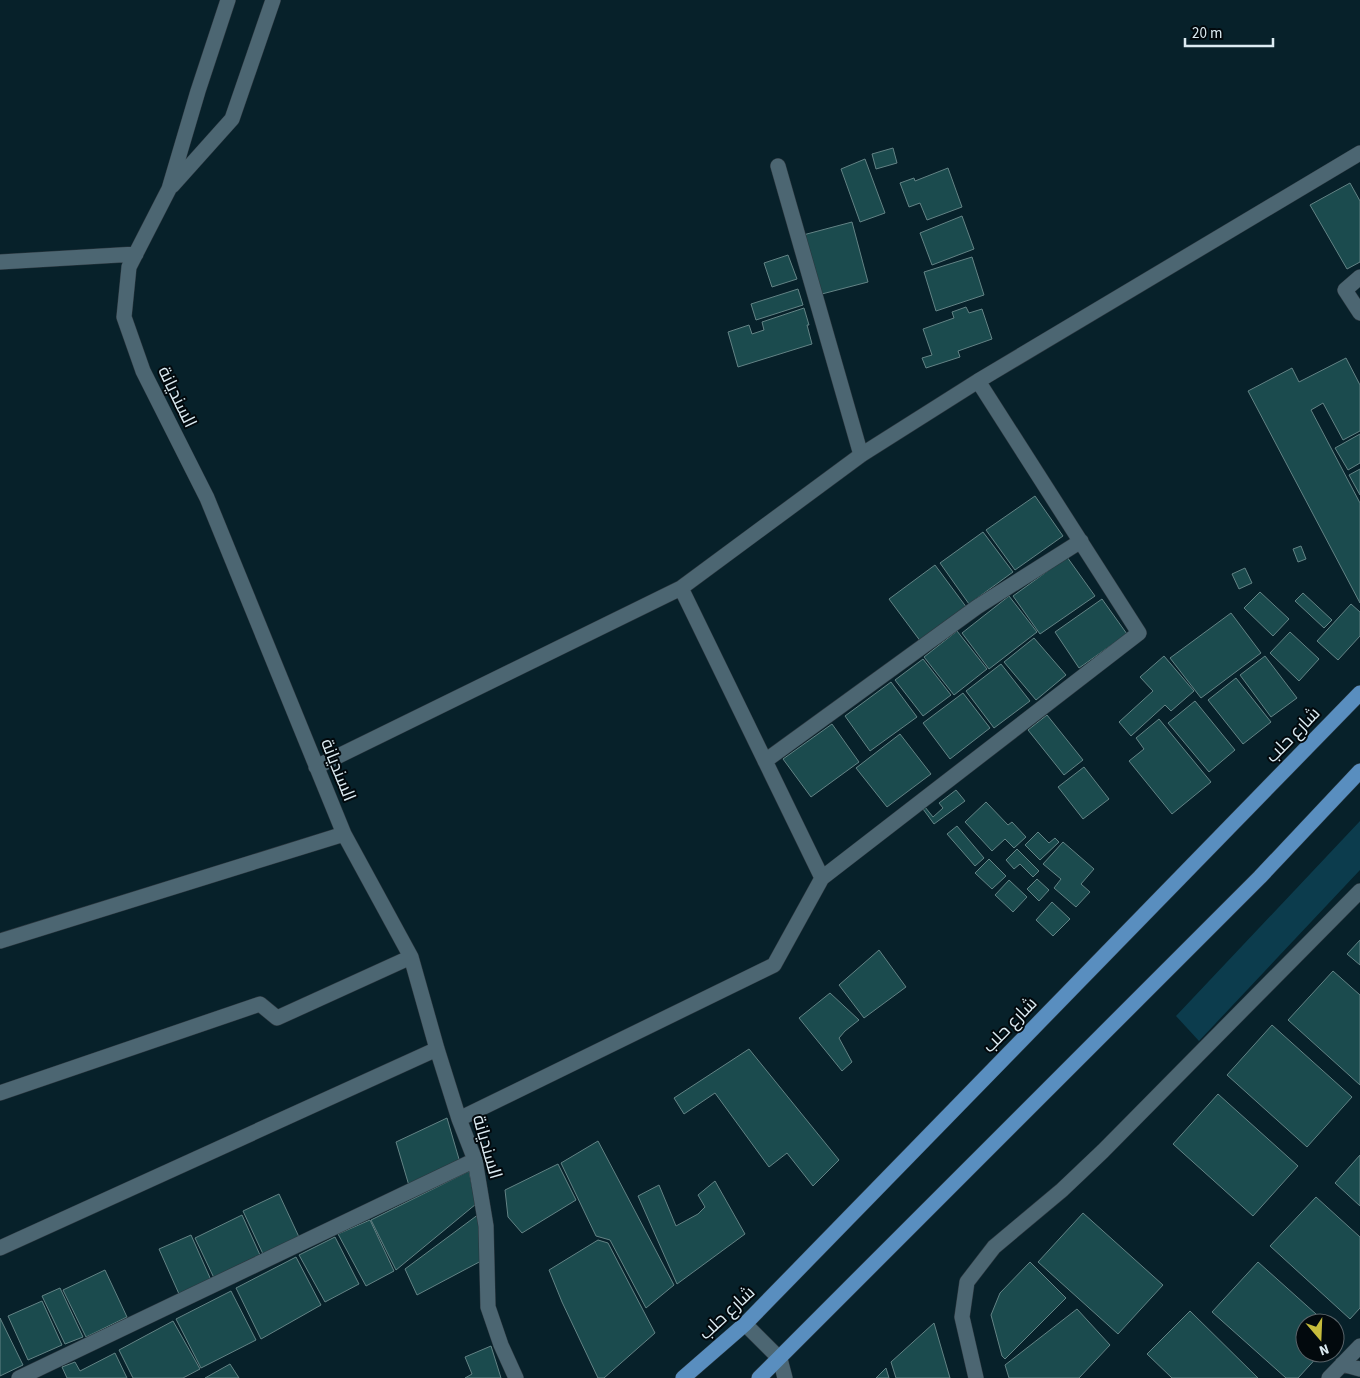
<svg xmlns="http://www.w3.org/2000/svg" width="1360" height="1378" viewBox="0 0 1360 1378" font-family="'Source Sans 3',Cairo,sans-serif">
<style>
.green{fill:#0c3c4d}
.building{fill:#1b4b4e;stroke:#638385}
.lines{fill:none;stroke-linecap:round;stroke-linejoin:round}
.street-casing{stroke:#2c373f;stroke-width:16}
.secondary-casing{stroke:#2c373f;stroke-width:16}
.primary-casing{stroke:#2c373f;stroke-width:16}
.street{stroke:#4c6672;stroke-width:15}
.secondary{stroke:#4c6672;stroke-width:15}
.primary{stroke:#598ebf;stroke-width:15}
.labels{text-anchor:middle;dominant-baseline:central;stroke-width:4;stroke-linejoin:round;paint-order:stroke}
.street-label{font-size:18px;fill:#dcebf2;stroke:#02090d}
</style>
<rect width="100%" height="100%" fill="#07212a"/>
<path class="green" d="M1360,821V870L1199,1041L1176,1016Z"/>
<path class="building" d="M893,148L897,163L876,169L872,154Z
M865,159L885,213L860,222L841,169Z
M948,168L962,207L927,220L920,203L909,207L900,183L914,178L915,181Z
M1350,183L1360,201V262L1347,269L1310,205Z
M962,216L974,249L932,265L920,233Z
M852,222L868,282L818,295L803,235Z
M788,255L797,279L772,287L764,263Z
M972,257L984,295L936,311L924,272Z
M798,289L803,305L756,320L751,304Z
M966,307L969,313L982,309L992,339L958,351L960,357L926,368L922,358L932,355L923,329L954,318L952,312Z
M804,308L809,325H807L812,344L738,367L728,332L749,325L752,334L764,330L762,322Z
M1346,358L1360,385V431L1343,440L1323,403L1311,410L1360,503V603L1248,391L1292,368L1299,382Z
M1360,434V463L1348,470L1335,448Z
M1360,469V495L1349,475Z
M1035,496L1063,536L1015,570L986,530Z
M983,532L1013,572L969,604L940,563Z
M1301,546L1306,559L1298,562L1293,549Z
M1067,557L1095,596L1040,634L1013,596Z
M935,565L967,608L921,642L889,599Z
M1245,568L1252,583L1239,589L1232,574Z
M1260,592L1289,619L1273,636L1244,608Z
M1303,593L1332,620L1324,628L1295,601Z
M1009,596L1037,632L989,669L962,633Z
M1102,599L1127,634L1079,668L1055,632Z
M1351,604L1360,612V636L1338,660L1317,641Z
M1231,613L1261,653L1201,698L1170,658Z
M957,631L987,669L954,695L924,657Z
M1290,632L1319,659L1299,681L1270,653Z
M1034,638L1066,675L1036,700L1004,662Z
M1164,656L1194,691L1171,711L1165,705L1131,736L1119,722L1153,691L1140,677Z
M1265,656L1297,698L1271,717L1240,675Z
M923,659L951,695L923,716L895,680Z
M1001,664L1030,701L994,728L966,691Z
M1236,678L1271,722L1243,744L1208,700Z
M891,682L917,717L870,751L845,716Z
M963,693L990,728L950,759L923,723Z
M1195,701L1235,750L1209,772L1168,723Z
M1047,715L1083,760L1064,775L1028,730Z
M1159,719L1211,782L1172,814L1129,761L1144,749L1136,738Z
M832,724L859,762L811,797L783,759Z
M900,734L931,774L887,807L856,768Z
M1084,767L1109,799L1083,819L1058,787Z
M956,790L965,801L934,824L923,809L925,807L933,817L943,808L939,803Z
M986,802L1008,825L1012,822L1026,837L1014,848L1005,839L992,851L965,822Z
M957,826L984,858L975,866L947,834Z
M1038,832L1049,843L1055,838L1059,842L1040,860L1025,845Z
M1063,842L1094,869L1081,884L1090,892L1076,907L1054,888L1061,879L1043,864Z
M1017,849L1039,871L1033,877L1020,864L1014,869L1006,860Z
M989,859L1006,876L992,889L975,873Z
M1037,879L1049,890L1039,901L1027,889Z
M1009,880L1027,897L1013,912L995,895Z
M1052,902L1070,919L1053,936L1036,920Z
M1360,940V965L1347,954Z
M879,950L906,987L864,1018L839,985Z
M1333,971L1360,995V1085L1288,1020Z
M830,993L859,1020L845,1031L839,1038L852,1062L842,1071L799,1018Z
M1272,1025L1352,1097L1307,1147L1227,1075Z
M749,1049L839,1160L813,1186L787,1153L769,1167L715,1093L684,1114L674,1098Z
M1218,1094L1298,1166L1253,1216L1173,1144Z
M447,1118L461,1166L410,1189L396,1142Z
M598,1141L674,1285L646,1308L610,1240L596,1236L561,1163Z
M1360,1155V1206L1335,1183Z
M558,1164L576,1200L522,1233L508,1217L505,1190Z
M469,1171L476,1204L396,1270L371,1220Z
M715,1181L745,1234L677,1284L638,1196L659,1185L676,1226L698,1214L705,1207L698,1195Z
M279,1194L299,1237L263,1254L243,1211Z
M1316,1197L1360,1237V1308L1350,1319L1270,1246Z
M483,1211V1260L417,1295L405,1269Z
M1083,1213L1163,1285L1118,1334L1038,1262Z
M242,1215L260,1255L214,1278L195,1238Z
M370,1220L394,1271L366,1286L338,1234Z
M191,1235L211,1280L179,1294L159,1249Z
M335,1237L359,1284L325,1302L299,1255Z
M598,1240L608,1243L655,1333L604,1378H598L562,1302L549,1270Z
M296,1257L321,1305L261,1339L236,1288Z
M1030,1262L1066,1298L1005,1359L1002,1356L991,1315L1000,1293Z
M1258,1262L1326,1323H1305V1353H1321L1298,1378H1286L1212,1312Z
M105,1270L127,1317L86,1337L63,1290Z
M60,1288L83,1337L65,1344L42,1296Z
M231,1291L256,1340L201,1368L176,1319Z
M42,1301L62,1345L28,1360L8,1316Z
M1077,1309L1110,1345L1079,1378H1009L1005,1365Z
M1190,1311L1258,1378H1172L1147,1354Z
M0,1318L23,1365L0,1376Z
M173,1321L200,1369L183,1378H133L119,1350Z
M934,1323L950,1378H896L891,1362Z
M491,1346L501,1378H465L472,1374L465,1357Z
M115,1353L127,1378H67L62,1367L75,1362L80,1371Z
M230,1364L239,1378H205Z
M886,1368L889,1378H876Z"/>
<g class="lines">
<g class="street-casing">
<path id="street" d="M228,0L198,91L169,189L129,267L124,317L143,371L207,498L344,834L411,957L437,1049L459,1119L475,1160L486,1226L488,1307L501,1345L516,1378
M778,166L861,455
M172,186L232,119L273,0
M0,262L136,254
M1360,277L1345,290L1360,313
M765,761L977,607L1081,541
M316,767L681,588L861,455L978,381L1360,153
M822,878L1139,633L978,381
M0,941L344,834
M0,1093L260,1004L277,1018L411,957
M459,1119L774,965L822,878L681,588
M0,1248L437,1049
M1342,1364L1360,1369
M19,1378L475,1160
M976,1378L962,1317L967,1282L994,1247L1062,1190L1103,1151L1360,891
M1329,1378L1360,1346"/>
</g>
<g class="secondary-casing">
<path id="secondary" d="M745,1324L780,1359L785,1378"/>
</g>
<g class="primary-casing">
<path id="primary" d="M683,1378L745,1324L1360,693
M759,1378L1260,877L1360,771"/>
</g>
<use href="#street" class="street"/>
<use href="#secondary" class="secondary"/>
<use href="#primary" class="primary"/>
</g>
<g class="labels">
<g class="street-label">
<text transform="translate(177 397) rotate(64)">السنديانة</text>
<text transform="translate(1293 735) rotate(-46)">شارع حلب</text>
<text transform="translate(338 770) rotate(68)">السنديانة</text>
<text transform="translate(1010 1025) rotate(-46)">شارع حلب</text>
<text transform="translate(487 1147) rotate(74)">السنديانة</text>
<text transform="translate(727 1313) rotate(-43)">شارع حلب</text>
</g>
</g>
<g transform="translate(1320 1338) rotate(161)"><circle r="24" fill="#02090d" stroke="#596369"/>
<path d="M0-4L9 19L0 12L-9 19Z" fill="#c6bc3c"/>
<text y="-8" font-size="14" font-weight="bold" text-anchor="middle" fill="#dcebf2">N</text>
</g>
<path d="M1185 38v8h88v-8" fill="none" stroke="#dcebf2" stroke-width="2.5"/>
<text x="1192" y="38" font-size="15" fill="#dcebf2" stroke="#02090d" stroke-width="4" paint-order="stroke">20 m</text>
</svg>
